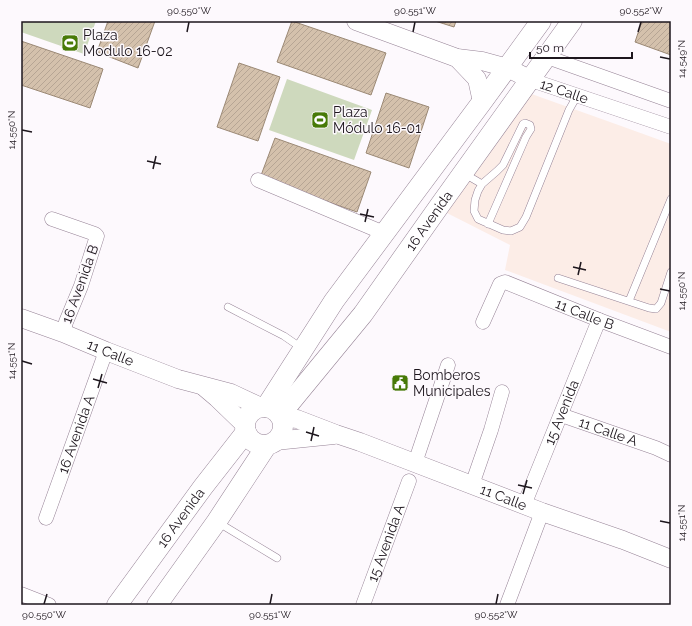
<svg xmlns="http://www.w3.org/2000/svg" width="692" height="626" viewBox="0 0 692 626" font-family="Raleway,sans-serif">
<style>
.commercial{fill:#fcede7}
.green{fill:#ced9bd}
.building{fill:url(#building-hatch);stroke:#9b8975}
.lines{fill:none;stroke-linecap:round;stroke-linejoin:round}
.service-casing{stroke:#968396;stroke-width:8}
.minor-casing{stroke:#968396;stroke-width:15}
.tertiary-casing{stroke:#968396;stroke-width:19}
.secondary-casing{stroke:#968396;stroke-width:21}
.service{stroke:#fff;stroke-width:7}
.minor{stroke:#fff;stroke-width:14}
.tertiary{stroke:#fff;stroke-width:18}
.secondary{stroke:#fff;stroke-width:20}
.ticks{fill:none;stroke:#1d161d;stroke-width:1.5}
.labels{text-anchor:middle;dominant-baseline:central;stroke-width:3;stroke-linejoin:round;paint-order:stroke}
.poi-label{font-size:14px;fill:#1d161d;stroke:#fdf9fd;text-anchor:start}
.street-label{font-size:14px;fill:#1d161d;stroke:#fdf9fd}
.neatline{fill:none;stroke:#1d161d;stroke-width:1.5}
.ticks-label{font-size:10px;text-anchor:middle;fill:#1d161d}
</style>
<defs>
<pattern id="building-hatch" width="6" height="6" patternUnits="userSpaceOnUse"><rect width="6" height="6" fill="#d4c1ac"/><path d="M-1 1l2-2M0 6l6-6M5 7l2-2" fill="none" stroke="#b6a594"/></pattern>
</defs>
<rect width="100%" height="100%" fill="#fdf9fd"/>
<path class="commercial" d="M526,92L610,122L671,144V332L505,270L510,245L447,213Z"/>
<path class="green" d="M21,21H96L84,54L21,32Z
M287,79L372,110L354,160L269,130Z"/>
<path class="building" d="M108,21H155L138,68L97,52Z
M292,21L386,53L371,95L277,62Z
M435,21H456L454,27Z
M642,21H671V55L635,42Z
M21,41L103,69L90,108L21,85Z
M239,63L280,77L258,141L217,127Z
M386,93L429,107L409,168L366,153Z
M275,138L371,172L357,212L260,178Z"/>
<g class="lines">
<g class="service-casing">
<path id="service" d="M463,173L482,184
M488,224L526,137L531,129L530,125L525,123L523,124L503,165L497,171L482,184L478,191L475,200L474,211L478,219L503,230L511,231L520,227L526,217L569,110L577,96
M558,278L649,308L656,309L661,303L671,272
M629,301L671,199
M228,307L284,336L303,349
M219,523L277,558"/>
</g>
<g class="minor-casing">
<g id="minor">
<path d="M547,57L671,101"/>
<path id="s1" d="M531,80L671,127"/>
<path d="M258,180L384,233"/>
<path d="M52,219L95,234L97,236L81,286L66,322L63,333"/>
<path id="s2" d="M483,322L500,284L505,282L599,320L671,347"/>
<path id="s3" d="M561,415L656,448L671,455"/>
<path d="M415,463L448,365"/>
<path d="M472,485L491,430L502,392"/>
<path id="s4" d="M524,505L599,320"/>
<path id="s5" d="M46,518L106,351"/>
<path d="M21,594L49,605"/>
<path id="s6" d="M363,605L409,481"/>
<path d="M507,605L542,512"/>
</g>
</g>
<g class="tertiary-casing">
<g id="tertiary">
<path d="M356,21L457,58L482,61L508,68L531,80"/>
<path d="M457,58L477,79L482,102"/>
<path id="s7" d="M21,318L63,333L106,351L178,379L231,393L261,407"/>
<path d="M204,387L217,398L245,425"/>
<path id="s8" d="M280,417L297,419L336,434L360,442L542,512L623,540L671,559"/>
<path d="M275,441L334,435"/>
</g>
</g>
<g class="secondary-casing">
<g id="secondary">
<path d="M266,407L334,301L482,102L541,21"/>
<circle cx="264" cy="426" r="19"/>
<path id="s9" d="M280,415L363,314L440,205L572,21"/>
<path id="s10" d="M117,605L203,487L246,432"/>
<path d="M157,605L217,521L267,445"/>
</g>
</g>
<use href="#service" class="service"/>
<use href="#minor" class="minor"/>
<use href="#tertiary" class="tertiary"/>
<use href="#secondary" class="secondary"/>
</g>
<path class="ticks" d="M187,32L189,22M413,32L415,22M638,32L641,22M660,57L670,59M22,130L32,132M147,161L161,164M153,169L156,156M360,214L374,217M365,222L368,209M573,267L586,270M578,275L581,262M660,289L670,291M22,361L32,364M93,379L107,383M98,388L102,374M306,432L319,436M311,441L314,427M518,485L532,488M523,494L527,480M660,521L670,523M44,604L47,594M270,604L272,594M496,604L498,594"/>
<defs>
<g id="stadium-square" transform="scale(0.9)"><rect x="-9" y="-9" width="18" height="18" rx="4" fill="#477a07" stroke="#fdf9fd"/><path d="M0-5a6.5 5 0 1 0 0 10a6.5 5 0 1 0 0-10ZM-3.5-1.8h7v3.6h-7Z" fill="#fff"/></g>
<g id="civic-square" transform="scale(0.9)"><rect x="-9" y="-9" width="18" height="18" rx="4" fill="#477a07" stroke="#fdf9fd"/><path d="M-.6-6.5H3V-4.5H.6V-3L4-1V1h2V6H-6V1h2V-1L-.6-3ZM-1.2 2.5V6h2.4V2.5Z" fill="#fff"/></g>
</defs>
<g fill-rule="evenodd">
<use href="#stadium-square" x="70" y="43"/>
<use href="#stadium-square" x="320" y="120"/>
<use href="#civic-square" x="400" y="383"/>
</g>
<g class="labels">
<g class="poi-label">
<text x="83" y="35">Plaza<tspan x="83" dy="16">Modulo 16-02</tspan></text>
<text x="333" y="112">Plaza<tspan x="333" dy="16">Módulo 16-01</tspan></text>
<text x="413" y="375">Bomberos<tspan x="413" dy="16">Municipales</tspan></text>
</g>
<g class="street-label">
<text stroke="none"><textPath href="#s1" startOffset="35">12 Calle</textPath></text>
<text stroke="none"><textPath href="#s9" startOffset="245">16 Avenida</textPath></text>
<text transform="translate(80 284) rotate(-70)">16 Avenida B</text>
<text stroke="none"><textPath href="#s2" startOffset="133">11 Calle B</textPath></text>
<text stroke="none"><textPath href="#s7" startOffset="96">11 Calle</textPath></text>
<text stroke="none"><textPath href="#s4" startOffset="100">15 Avenida</textPath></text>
<text stroke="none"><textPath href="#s3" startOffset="50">11 Calle A</textPath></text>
<text stroke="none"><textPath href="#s5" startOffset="89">16 Avenida A</textPath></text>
<text stroke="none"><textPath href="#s8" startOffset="238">11 Calle</textPath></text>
<text stroke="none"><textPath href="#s10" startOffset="108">16 Avenida</textPath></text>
<text stroke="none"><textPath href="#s6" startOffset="66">15 Avenida A</textPath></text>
</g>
</g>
<rect width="692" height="626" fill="none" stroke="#fdf9fd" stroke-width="44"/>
<path d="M530 52v6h102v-6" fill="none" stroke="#1d161d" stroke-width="2"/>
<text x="536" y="52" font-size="12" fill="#1d161d" stroke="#fdf9fd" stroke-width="3" paint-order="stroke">50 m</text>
<rect x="22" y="22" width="648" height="582" class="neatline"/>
<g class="ticks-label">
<text x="189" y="14">90.550°W</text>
<text x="415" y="14">90.551°W</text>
<text x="641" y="14">90.552°W</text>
<text transform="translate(681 59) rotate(-90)" y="4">14.549°N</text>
<text transform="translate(11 130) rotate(-90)" y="4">14.550°N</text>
<text transform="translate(681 291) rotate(-90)" y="4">14.550°N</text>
<text transform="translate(11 361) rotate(-90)" y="4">14.551°N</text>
<text transform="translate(681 523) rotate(-90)" y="4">14.551°N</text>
<text x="44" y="618">90.550°W</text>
<text x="270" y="618">90.551°W</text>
<text x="496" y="618">90.552°W</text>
</g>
</svg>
